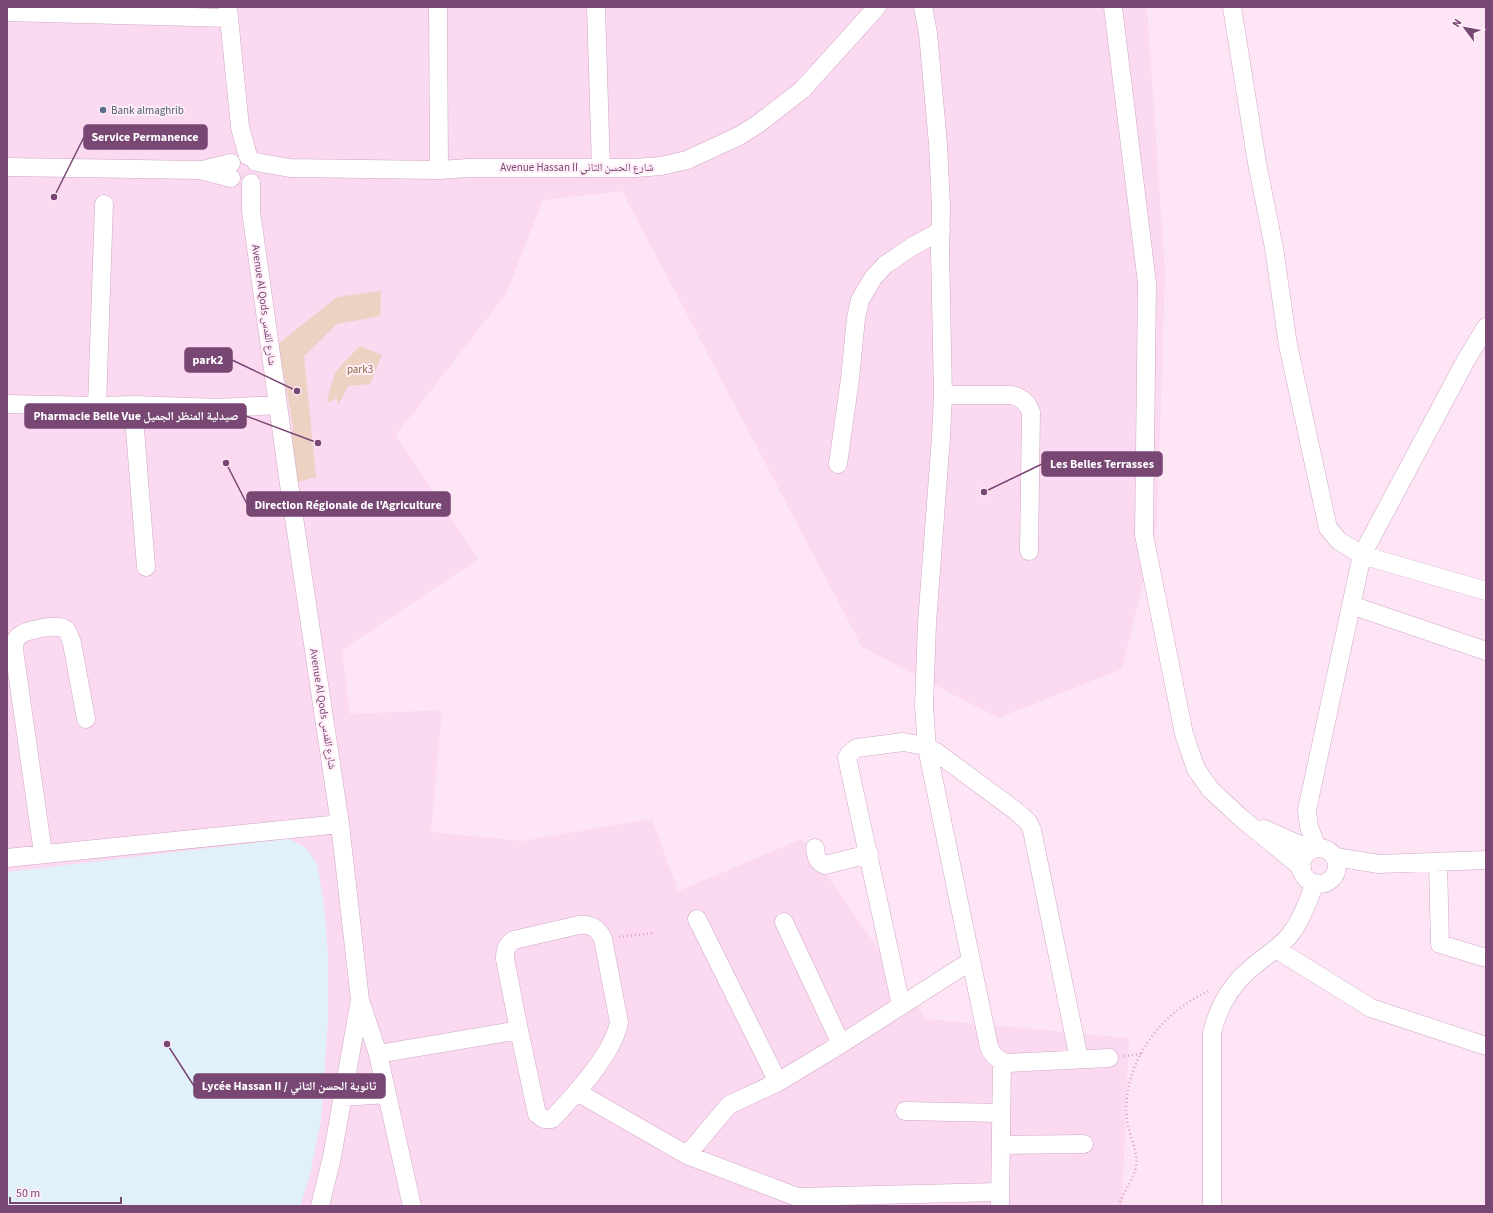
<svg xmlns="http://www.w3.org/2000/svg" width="1493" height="1213" viewBox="0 0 1493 1213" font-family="'Source Sans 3','Noto Naskh Arabic',sans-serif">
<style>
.residential{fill:#fbd9f0}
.education{fill:#e1f1fa}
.green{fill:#edd1c2}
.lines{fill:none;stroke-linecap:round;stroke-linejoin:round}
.minor-casing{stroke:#cfa7c7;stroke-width:19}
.path{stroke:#db9dd2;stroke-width:2.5;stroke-dasharray:1 3;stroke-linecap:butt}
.minor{stroke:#fff;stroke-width:18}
.service-dot{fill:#5c6f8a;stroke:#ffedf8;stroke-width:1.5}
.labels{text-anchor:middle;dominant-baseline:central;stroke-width:4;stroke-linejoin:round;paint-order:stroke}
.service-label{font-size:11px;fill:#4e5e75;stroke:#ffedf8;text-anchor:start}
.street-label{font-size:11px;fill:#794774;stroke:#ffedf8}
.park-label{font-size:11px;fill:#8d6543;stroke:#ffedf8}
.leader{fill:none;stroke:#794774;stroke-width:1.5}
.callout-dot{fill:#794774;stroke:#ffedf8;stroke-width:1.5}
.callout{fill:#794774;stroke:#794774;stroke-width:1.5}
.callout-label{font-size:12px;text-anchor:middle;font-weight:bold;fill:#fff}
</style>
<rect width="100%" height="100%" fill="#fee5f5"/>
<path class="residential" d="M7,7H1147L1165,272L1157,525L1122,669L998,718L862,647L622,191L543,200L506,294L396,435L478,559L342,650L350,714L442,710L431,832L522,841L652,819L678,891L802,839L927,1019L1129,1038L1122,1206H7Z"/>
<path class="education" d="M289,839L306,848L317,864L324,903L328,955V1020L321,1120L309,1179L300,1206H7V872Z"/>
<path class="green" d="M381,291L380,316L337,324L304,356L316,477L289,484L293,426L278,344L337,297Z
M360,346L382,355L370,384L348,386L338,405L337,398L327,403L330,389L336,371Z"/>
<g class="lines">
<g class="minor-casing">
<path id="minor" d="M438,7L439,170
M596,7L601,168
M923,7L928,33L938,144L941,207L940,250L943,395L941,437L927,623L924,706L927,748L989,1047C993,1056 998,1061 1008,1063L1109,1058
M1113,7L1147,283L1144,535L1184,734L1196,769L1210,789L1240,817L1302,868
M1232,7L1257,163L1274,248L1288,345L1328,528L1339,541L1362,555L1486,591
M228,8L240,127L248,156
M7,12L229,18
M256,162L290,168L439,170L469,168H635L661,166L687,160L739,136L758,124L802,90L877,7
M7,167L200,170L231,178
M202,170L231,163
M251,183V211L289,484L340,824L360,1000L332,1157L320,1206
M943,395H1012C1022,398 1027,402 1031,412L1029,551
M7,404L97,406L133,405L219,408L278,405
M133,405L146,567
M97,406L104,204
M838,464L850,379L856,318L860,300L873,278L885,265L913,246L941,231
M1351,605L1486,651
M1264,829L1311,850
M815,848C816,856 817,862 825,865L869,854
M1317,848L1309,827L1307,810L1362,555L1466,360L1486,327
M1301 866a18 18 0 1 1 36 0a18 18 0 1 1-36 0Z
M43,853L14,650C14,645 15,639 19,636C26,630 58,623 65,629C69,632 70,638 72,643L86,719
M1335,857L1379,864L1486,860
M7,858L340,824
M1438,862L1440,944L1486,958
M697,919L778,1082
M784,922L841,1044
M1276,949L1371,1008L1486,1046
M361,1003L378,1054L412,1206
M901,1005L847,758L849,754L857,748L903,742L920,745L936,752L1016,811L1028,822L1032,830L1079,1059
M378,1054L519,1030L537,1114L544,1119H552C574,1096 614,1053 619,1022L603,939C598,928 591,924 579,925L514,940C506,945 505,951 505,959L519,1030
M577,1092L687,1155L797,1197L999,1192
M344,1097L387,1094
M905,1111L1001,1113
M1001,1145L1084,1144
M687,1155L729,1105L778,1082L841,1044L971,961
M1000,1206L1002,1061
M1212,1206V1033C1218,1008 1229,987 1249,970C1262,958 1277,950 1289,936C1301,921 1308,901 1315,883"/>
</g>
<path class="path" d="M619,937L654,933
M1124,1056L1141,1054
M1119,1206C1123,1192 1133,1181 1136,1167C1139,1150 1128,1135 1127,1119C1121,1063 1162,1011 1211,990"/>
<use href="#minor" class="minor"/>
</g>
<circle class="service-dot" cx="103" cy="110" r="4"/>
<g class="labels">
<g class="service-label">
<text x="111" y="110">Bank almaghrib</text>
</g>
<g class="street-label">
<text x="577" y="167">Avenue Hassan II شارع الحسن الثاني</text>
<text transform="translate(264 305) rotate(82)">Avenue Al Qods شارع القدس</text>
<text transform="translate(323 709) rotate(81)">Avenue Al Qods شارع القدس</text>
</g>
<g class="park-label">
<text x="360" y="369">park3</text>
</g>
</g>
<path class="leader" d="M54 197L84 137M297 391L232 360M318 443L246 416M984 492L1042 464M226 463L247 504M167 1044L194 1086"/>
<g class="callout-dot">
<circle cx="54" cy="197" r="4"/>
<circle cx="297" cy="391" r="4"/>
<circle cx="318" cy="443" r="4"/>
<circle cx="984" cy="492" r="4"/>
<circle cx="226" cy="463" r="4"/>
<circle cx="167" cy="1044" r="4"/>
</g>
<g class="callout">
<rect x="84" y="125" width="123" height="24" rx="4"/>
<rect x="185" y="348" width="47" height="24" rx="4"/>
<rect x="25" y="404" width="221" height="24" rx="4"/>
<rect x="1042" y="452" width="120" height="24" rx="4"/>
<rect x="247" y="492" width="203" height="24" rx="4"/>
<rect x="194" y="1074" width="191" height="24" rx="4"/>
</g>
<g class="callout-label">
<text x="145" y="141">Service Permanence</text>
<text x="208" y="364">park2</text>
<text x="136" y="420">Pharmacie Belle Vue صيدلية المنظر الجميل</text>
<text x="1102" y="468">Les Belles Terrasses</text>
<text x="348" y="509">Direction Régionale de l'Agriculture</text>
<text x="289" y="1090">Lycée Hassan II / ثانوية الحسن الثاني</text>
</g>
<rect width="1493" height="1213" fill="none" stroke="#794774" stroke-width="16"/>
<g transform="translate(1465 28) rotate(302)" stroke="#ffedf8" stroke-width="3" paint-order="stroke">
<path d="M0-3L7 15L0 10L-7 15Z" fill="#794774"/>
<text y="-6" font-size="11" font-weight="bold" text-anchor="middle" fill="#794774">N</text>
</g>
<path d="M10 1197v6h111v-6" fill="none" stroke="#794774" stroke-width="2"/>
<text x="16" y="1197" font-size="12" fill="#794774" stroke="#ffedf8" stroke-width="3" paint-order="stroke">50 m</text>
</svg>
